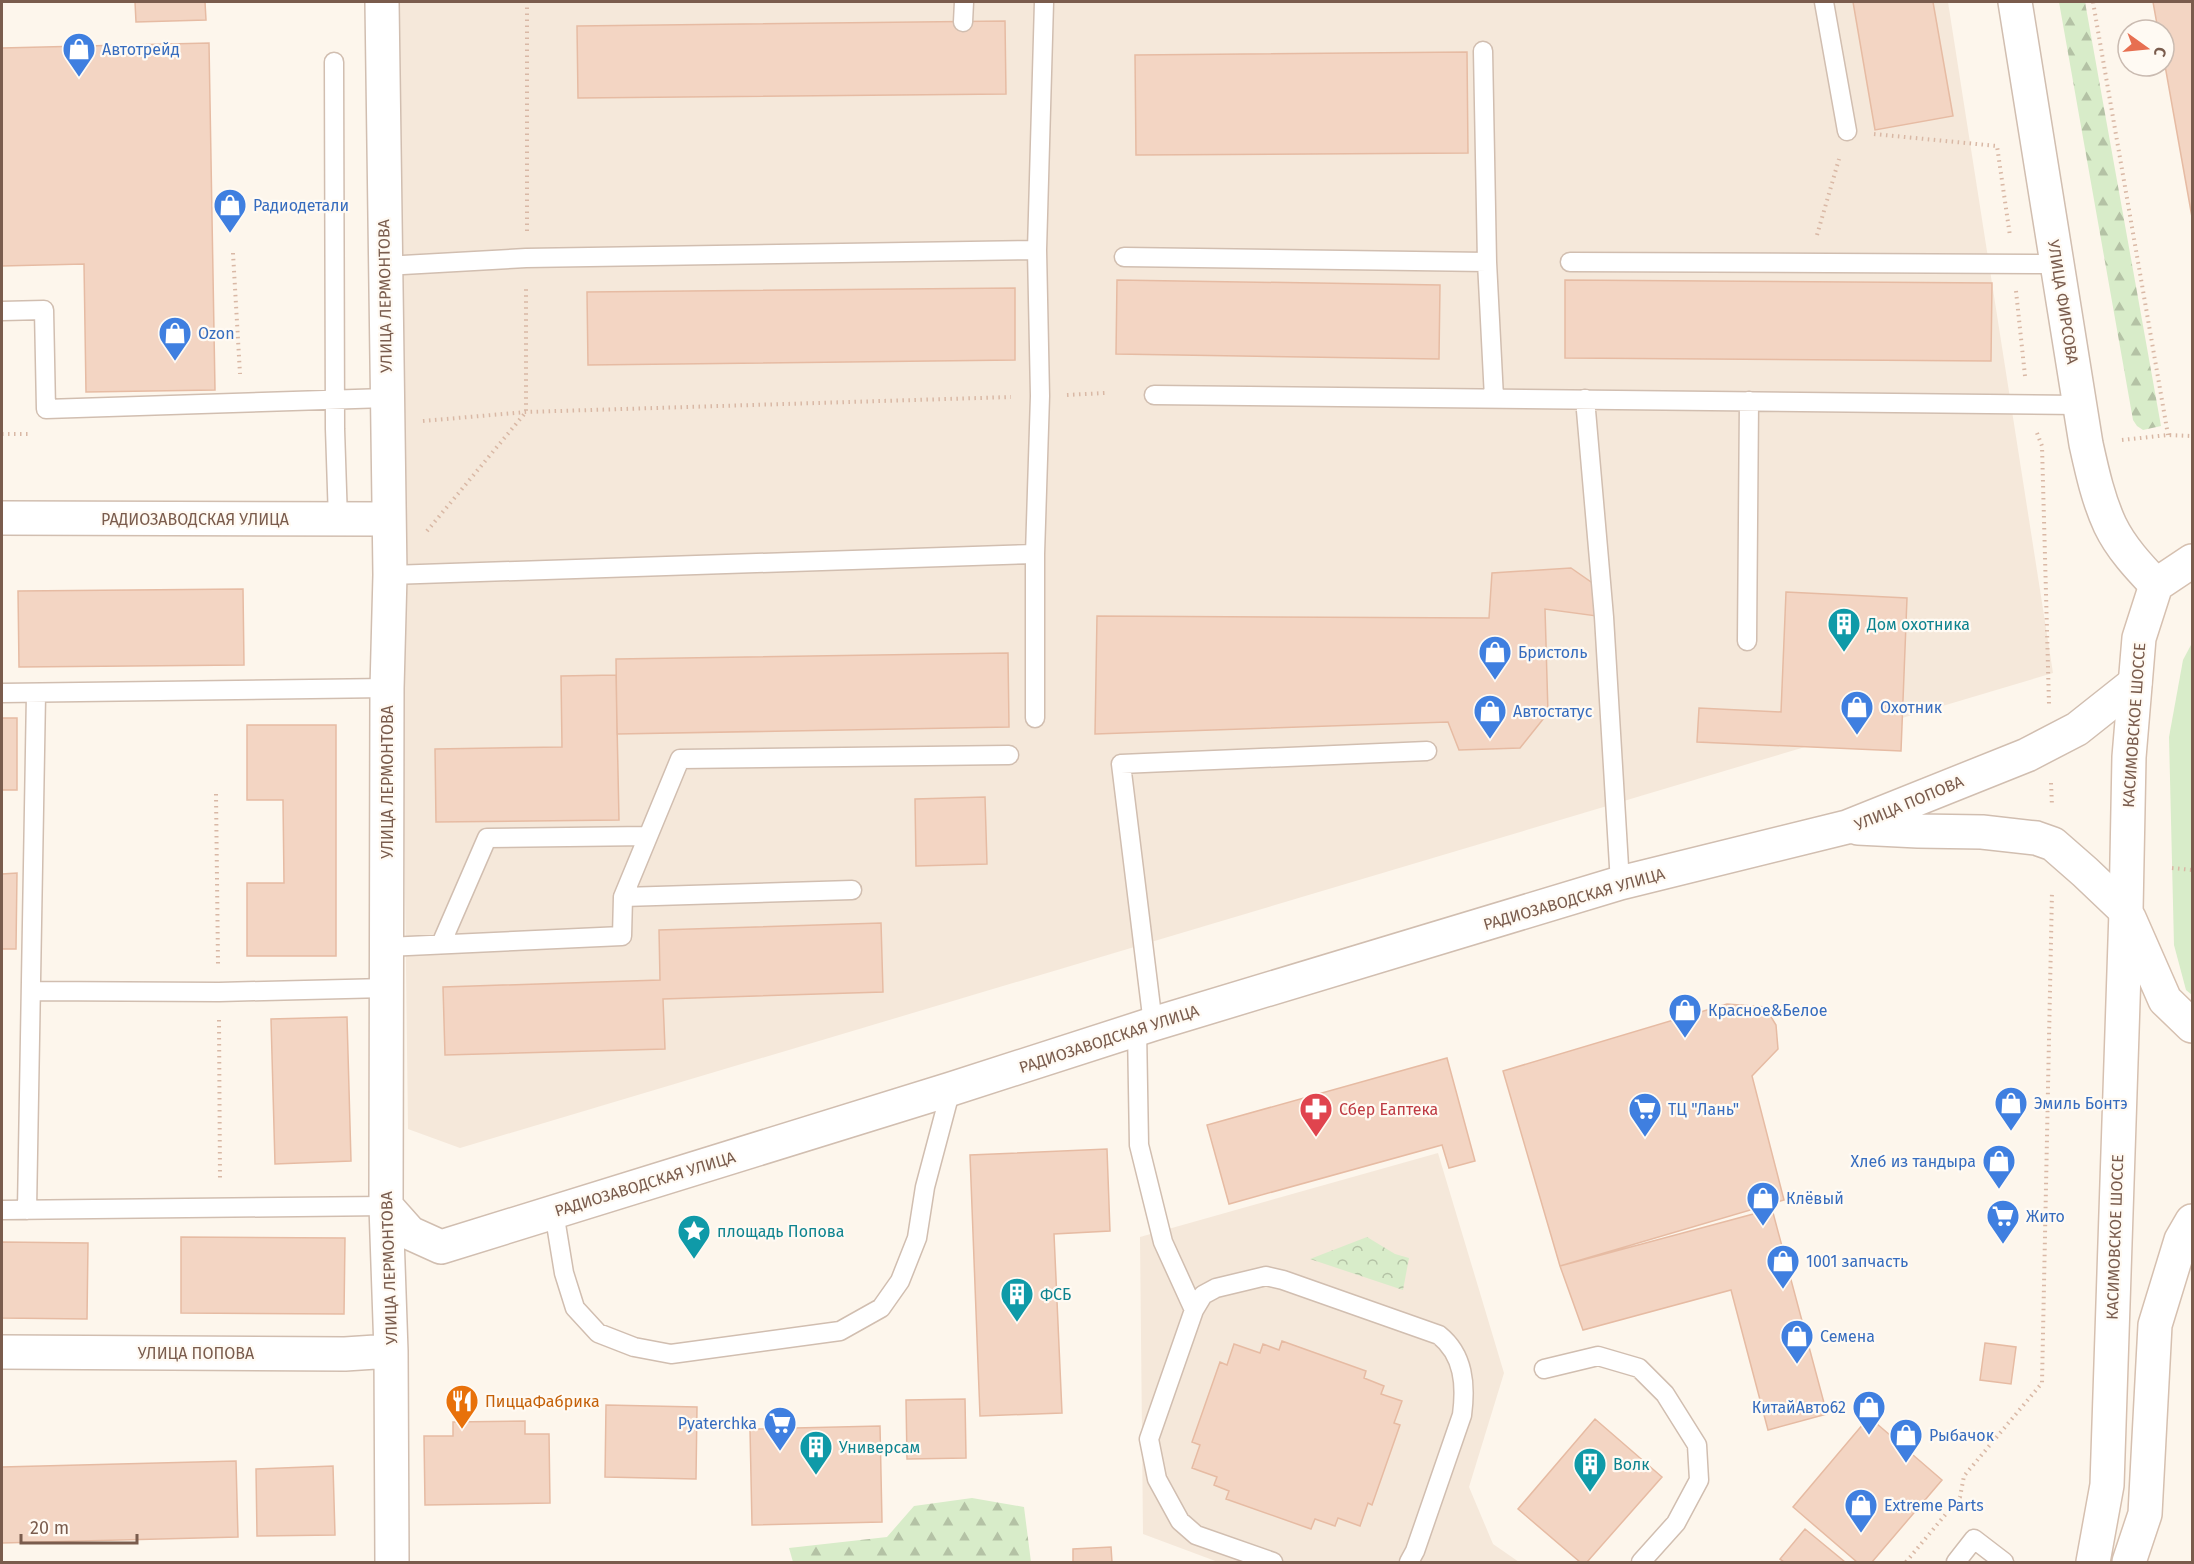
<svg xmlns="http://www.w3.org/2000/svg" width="2194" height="1564" viewBox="0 0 2194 1564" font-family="'Fira Sans',sans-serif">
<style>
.residential{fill:#f5e8da}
.green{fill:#d8ecc9}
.forest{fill:url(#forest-firs)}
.park{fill:url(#park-crowns)}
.building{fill:#f3d5c3;stroke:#e6bba3;stroke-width:1.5}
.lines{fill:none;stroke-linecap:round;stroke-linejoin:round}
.service-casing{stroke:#d1beb0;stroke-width:21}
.minor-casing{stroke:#d1beb0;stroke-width:36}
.tertiary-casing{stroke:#d1beb0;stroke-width:36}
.secondary-casing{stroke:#d6c0b0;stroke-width:36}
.path{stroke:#d9b8a5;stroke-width:4;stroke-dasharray:1.5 4.5;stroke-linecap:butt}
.service{stroke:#fff;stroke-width:18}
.minor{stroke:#fff;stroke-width:33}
.tertiary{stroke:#fff;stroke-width:33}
.secondary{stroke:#fff;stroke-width:33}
.labels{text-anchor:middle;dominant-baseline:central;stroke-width:4.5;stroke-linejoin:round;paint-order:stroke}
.shop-label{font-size:16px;fill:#366cbe;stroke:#fffaf3;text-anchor:start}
.street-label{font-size:16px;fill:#7a5c4d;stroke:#fffaf3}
.culture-label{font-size:16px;fill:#0d838f;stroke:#fffaf3;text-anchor:start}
.health-label{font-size:16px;fill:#be3a42;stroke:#fffaf3;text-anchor:start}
.food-label{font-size:16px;fill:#c56008;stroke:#fffaf3;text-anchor:start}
</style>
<defs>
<pattern id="forest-firs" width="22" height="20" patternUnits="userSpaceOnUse" patternTransform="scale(1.5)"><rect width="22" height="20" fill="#d8ecc9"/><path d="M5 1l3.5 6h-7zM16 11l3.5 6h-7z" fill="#b4c2a5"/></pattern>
<pattern id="park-crowns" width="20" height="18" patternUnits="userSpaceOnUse" patternTransform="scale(1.5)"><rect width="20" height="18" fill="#d8ecc9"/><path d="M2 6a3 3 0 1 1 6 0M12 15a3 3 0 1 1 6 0" fill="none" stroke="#b4c2a5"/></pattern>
</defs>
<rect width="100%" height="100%" fill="#fdf6ec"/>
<path class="residential" d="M394,2H1948L2053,673L460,1148L408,1129Z
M1438,1153L1504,1373L1469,1487L1493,1544L1519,1562H1218L1143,1534L1140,1237Z"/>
<path class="green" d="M2192,643V995L2186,990L2174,945L2169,737L2183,660Z"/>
<path class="forest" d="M2059,2H2085L2161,426L2143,430L2137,426L2133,420Z
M972,1498L1024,1507L1031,1562H793L789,1548L887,1537L914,1506Z"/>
<path class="park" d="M1367,1237L1395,1254L1409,1258L1403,1290L1310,1259Z"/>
<path class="building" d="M135,2H205L206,20L136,22Z
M1853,2H1933L1953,116L1875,130Z
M2153,2H2192V217L2164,60V30H2158Z
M1005,21L1006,94L578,98L577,26Z
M209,43L215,390L86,392L84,264L2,266V48Z
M1467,52L1468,153L1136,155L1135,55Z
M1117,280L1440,285L1439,359L1116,354Z
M1565,280L1992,283L1991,361L1565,358Z
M1015,288V360L588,365L587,292Z
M1571,568L1601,589L1604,617L1545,609L1548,713L1520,748L1459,750L1448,722L1095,734L1097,616L1489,618L1492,573Z
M243,589L244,665L19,667L18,591Z
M1786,592L1907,598L1901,751L1697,742L1699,708L1781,712Z
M1008,653L1009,727L617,734L616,659Z
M616,675L619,820L436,822L435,749L562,747L561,676Z
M2,718H17V790H2Z
M247,725H336V956H247V883H284L283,800H247Z
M985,797L987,864L916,866L915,799Z
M17,873L16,949H2V874Z
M881,923L883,992L663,999L665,1049L445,1055L443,987L660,980L659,930Z
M1727,1004L1765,1007L1776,1025L1778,1049L1752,1076L1784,1200L1560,1266L1503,1071Z
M347,1017L351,1161L275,1164L271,1019Z
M1447,1058L1475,1161L1449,1168L1442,1145L1229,1204L1207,1125Z
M1107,1149L1110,1231L1054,1234L1062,1413L980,1416L970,1155Z
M1772,1209L1827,1414L1768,1430L1731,1290L1583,1330L1560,1266Z
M181,1237L345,1238L344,1314L181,1313Z
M2,1242L88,1243L87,1319L2,1318Z
M1282,1341L1366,1371L1364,1378L1384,1386L1381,1394L1402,1401L1394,1423L1400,1425L1372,1505L1368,1503L1360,1526L1338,1518L1335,1526L1315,1519L1311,1529L1226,1499L1229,1491L1214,1485L1217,1477L1192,1468L1200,1445L1192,1442L1220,1362L1227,1365L1234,1344L1260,1353L1263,1344L1279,1350Z
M1985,1343L2016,1347L2011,1384L1980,1380Z
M965,1399L966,1458L907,1459L906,1400Z
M606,1405L697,1407L696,1479L605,1477Z
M1869,1417L1942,1480L1872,1562H1857L1793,1507Z
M1595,1419L1662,1477L1587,1562H1580L1518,1509Z
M525,1421V1434H549L550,1503L425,1505L424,1436H453V1422Z
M880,1426L882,1522L752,1525L750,1429Z
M236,1461L238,1537L2,1543V1467Z
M333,1466L335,1535L257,1536L256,1469Z
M1805,1529L1845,1562H1784L1780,1559Z
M1111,1547L1112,1562H1073V1549Z"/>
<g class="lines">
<g class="service-casing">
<path id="service" d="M1824,2L1847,131
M963,22L964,2
M1483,51L1487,262
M334,62L335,429L338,520
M1124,257L1487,262L1494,398
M1570,262L2057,264
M385,266L526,258L1037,250
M2,311L44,310L46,409L386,398
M1154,395L2079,405
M1585,399L1604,617L1620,883
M390,575L1035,554
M1747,641L1749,401
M2,693L387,688
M1035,718V554L1040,396L1037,250L1044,2
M623,897L680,759L1009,755
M441,944L487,838L648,836
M387,947L622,936L623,897L852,890
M31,991L219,992L386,988
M1153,1024L1121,764L1427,751
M1137,1029L1139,1145L1163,1242L1194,1310
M2,1210L386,1206
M27,1210L36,694
M554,1212L564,1273L575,1308L598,1333L634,1347L671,1354L840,1331L881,1308L900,1281L917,1238L925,1187L951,1089
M1544,1369L1598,1356L1639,1368L1665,1394L1697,1445L1699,1480L1676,1523L1641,1562
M1273,1562L1196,1535L1180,1521L1157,1479L1149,1439L1194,1310L1203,1295L1216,1288L1266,1276L1283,1280L1439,1335C1464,1355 1466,1385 1462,1415L1415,1551L1409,1562
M1956,1562L1974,1539L2004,1562"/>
</g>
<g class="minor-casing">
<path id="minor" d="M2015,2L2086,444C2092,471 2098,499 2110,525C2121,548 2139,567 2156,585
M386,1206L391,1351L392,1562
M2,1352L345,1354L391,1351"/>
</g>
<g class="tertiary-casing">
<path id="tertiary" d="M382,2L390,575L387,688L386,1206L410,1233L441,1247L951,1089L1153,1024L1620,883L1847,827L2027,755L2077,729L2135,683
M2,518L388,519
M1858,828L1918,831L1982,832L2036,838L2053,844L2085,872L2126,911"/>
</g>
<g class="secondary-casing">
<path id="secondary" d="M2129,918L2165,1000L2192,1026
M2093,1562L2107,1485L2126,911L2129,757L2139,638L2156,585L2192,561
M2129,1562L2145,1514L2155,1325L2181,1240L2192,1221"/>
</g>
<path class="path" d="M2093,2L2168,435
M1874,134L1997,146L2010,236
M527,231V2
M1817,235L1839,159
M233,253L240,374
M2016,291L2025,376
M1067,395L1105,393
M423,421L526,412L1011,397
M2037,433L2042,446L2049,704
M2,434H32
M2122,440L2168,435L2192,436
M427,531L526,412V286
M2051,783L2052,806
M216,794L218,964
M2172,868L2192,870
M219,1020L220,1180
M1906,1562L1960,1497L1964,1476L2042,1383L2052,891"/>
<use href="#service" class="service"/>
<use href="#minor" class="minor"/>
<use href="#tertiary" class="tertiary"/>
<use href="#secondary" class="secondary"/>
</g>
<defs>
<g id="shop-pin" transform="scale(1.725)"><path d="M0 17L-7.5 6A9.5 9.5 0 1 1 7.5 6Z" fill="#3f7fe0" stroke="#fffaf3"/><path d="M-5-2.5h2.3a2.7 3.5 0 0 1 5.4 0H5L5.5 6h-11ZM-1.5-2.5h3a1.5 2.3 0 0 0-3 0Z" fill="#fff"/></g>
<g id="building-pin" transform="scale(1.725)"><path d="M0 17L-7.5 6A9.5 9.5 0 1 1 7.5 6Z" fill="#0f9aa8" stroke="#fffaf3"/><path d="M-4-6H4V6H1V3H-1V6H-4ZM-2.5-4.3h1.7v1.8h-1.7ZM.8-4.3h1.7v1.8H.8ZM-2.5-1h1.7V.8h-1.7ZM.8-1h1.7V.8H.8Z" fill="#fff"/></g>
<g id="pharmacy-pin" transform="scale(1.725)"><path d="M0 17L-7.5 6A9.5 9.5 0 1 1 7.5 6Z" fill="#e0444e" stroke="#fffaf3"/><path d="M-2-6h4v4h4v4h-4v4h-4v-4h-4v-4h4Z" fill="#fff"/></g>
<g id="supermarket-pin" transform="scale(1.725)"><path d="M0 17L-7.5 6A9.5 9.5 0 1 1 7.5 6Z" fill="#3f7fe0" stroke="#fffaf3"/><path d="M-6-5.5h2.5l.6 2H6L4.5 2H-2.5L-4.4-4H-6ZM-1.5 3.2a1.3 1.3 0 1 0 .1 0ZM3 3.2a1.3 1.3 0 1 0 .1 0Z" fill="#fff"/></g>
<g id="sight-pin" transform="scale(1.725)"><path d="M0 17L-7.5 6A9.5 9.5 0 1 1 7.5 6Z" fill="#0f9aa8" stroke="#fffaf3"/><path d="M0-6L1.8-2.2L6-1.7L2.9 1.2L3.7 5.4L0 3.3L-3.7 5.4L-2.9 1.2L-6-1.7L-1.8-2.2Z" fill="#fff"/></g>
<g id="restaurant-pin" transform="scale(1.725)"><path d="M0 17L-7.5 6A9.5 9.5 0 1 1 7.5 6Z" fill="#e8710a" stroke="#fffaf3"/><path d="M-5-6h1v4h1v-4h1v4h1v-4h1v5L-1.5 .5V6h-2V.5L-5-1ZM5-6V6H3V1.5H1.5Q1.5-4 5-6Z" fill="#fff"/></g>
</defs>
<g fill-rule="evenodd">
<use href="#shop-pin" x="79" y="49"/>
<use href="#shop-pin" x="230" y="205"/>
<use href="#shop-pin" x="175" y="333"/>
<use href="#building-pin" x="1844" y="624"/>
<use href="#shop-pin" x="1495" y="652"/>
<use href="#shop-pin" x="1857" y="707"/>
<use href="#shop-pin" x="1490" y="711"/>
<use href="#shop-pin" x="1685" y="1010"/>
<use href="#shop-pin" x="2011" y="1103"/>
<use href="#pharmacy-pin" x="1316" y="1109"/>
<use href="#supermarket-pin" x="1645" y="1109"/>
<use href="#shop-pin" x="1999" y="1161"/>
<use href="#shop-pin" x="1763" y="1198"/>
<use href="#supermarket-pin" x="2003" y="1216"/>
<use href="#sight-pin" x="694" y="1231"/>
<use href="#shop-pin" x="1783" y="1261"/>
<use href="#building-pin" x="1017" y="1294"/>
<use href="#shop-pin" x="1797" y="1336"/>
<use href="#restaurant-pin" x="462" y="1401"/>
<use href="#shop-pin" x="1869" y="1407"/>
<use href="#supermarket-pin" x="780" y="1423"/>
<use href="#shop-pin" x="1906" y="1435"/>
<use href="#building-pin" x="816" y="1447"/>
<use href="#building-pin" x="1590" y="1464"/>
<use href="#shop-pin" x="1861" y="1505"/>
</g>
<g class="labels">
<g class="shop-label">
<text x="102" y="49">Автотрейд</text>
<text x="253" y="205">Радиодетали</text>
<text x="198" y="333">Ozon</text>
<text x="1518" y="652">Бристоль</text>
<text x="1880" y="707">Охотник</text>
<text x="1513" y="711">Автостатус</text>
<text x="1708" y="1010">Красное&amp;Белое</text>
<text x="2034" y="1103">Эмиль Бонтэ</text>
<text x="1668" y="1109">ТЦ "Лань"</text>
<text x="1976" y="1161" text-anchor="end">Хлеб из тандыра</text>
<text x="1786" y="1198">Клёвый</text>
<text x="2026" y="1216">Жито</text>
<text x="1806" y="1261">1001 запчасть</text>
<text x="1820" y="1336">Семена</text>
<text x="1846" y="1407" text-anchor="end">КитайАвто62</text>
<text x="757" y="1423" text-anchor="end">Pyaterchka</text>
<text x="1929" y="1435">Рыбачок</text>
<text x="1884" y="1505">Extreme Parts</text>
</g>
<g class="street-label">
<text transform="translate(385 296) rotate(-91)">УЛИЦА ЛЕРМОНТОВА</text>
<text transform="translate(2063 302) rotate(81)">УЛИЦА ФИРСОВА</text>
<text x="195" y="519">РАДИОЗАВОДСКАЯ УЛИЦА</text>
<text transform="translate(2134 725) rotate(-86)">КАСИМОВСКОЕ ШОССЕ</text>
<text transform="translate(387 782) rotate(-90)">УЛИЦА ЛЕРМОНТОВА</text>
<text transform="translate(1909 803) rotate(-23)">УЛИЦА ПОПОВА</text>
<text transform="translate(1574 899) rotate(-16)">РАДИОЗАВОДСКАЯ УЛИЦА</text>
<text transform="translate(1109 1039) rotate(-18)">РАДИОЗАВОДСКАЯ УЛИЦА</text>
<text transform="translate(645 1184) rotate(-17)">РАДИОЗАВОДСКАЯ УЛИЦА</text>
<text transform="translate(2115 1237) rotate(-88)">КАСИМОВСКОЕ ШОССЕ</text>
<text transform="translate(389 1268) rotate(-92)">УЛИЦА ЛЕРМОНТОВА</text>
<text x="196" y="1353">УЛИЦА ПОПОВА</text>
</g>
<g class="culture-label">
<text x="1867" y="624">Дом охотника</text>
<text x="717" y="1231">площадь Попова</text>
<text x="1040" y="1294">ФСБ</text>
<text x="839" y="1447">Универсам</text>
<text x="1613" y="1464">Волк</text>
</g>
<g class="health-label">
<text x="1339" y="1109">Сбер Еаптека</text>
</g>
<g class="food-label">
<text x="485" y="1401">ПиццаФабрика</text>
</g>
</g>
<rect width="2194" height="1564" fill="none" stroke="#7a5c4d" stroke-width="6"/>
<g transform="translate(2146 48) rotate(105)"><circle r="28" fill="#fffaf3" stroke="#cabbb1" stroke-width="1.5"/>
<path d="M0-4.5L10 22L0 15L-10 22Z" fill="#e76f51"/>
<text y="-9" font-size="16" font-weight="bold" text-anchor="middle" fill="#7a5c4d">С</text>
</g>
<path d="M21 1534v9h116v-9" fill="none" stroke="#7a5c4d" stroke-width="3"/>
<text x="30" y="1534" font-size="18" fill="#7a5c4d" stroke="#fffaf3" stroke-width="4.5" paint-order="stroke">20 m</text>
</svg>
